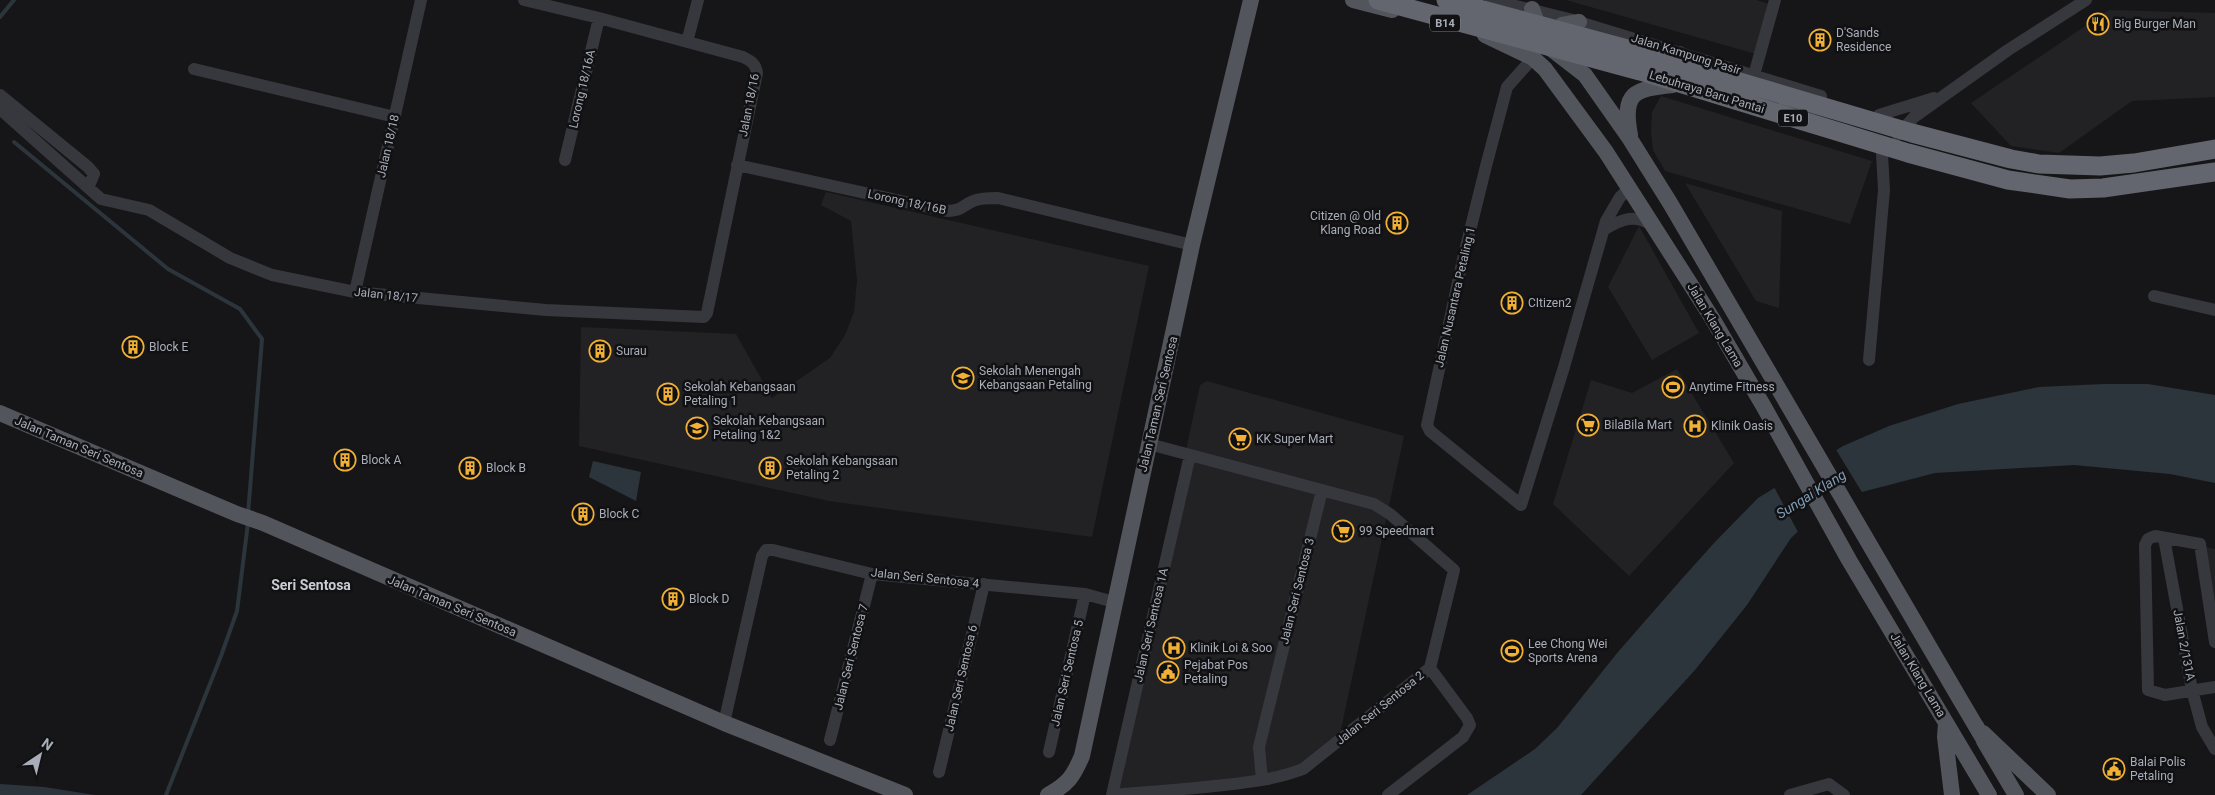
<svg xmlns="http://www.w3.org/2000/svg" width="2215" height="795" viewBox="0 0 2215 795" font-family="Roboto,sans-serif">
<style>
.built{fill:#222225}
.water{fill:#2c353c}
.pier{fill:#161618}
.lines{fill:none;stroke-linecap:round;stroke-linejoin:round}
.stream{stroke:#2c353c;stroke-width:4}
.minor{stroke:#37383d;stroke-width:12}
.major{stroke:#53555c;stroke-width:16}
.highway-bridge{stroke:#63666e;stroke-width:19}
.labels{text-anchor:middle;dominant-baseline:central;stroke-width:5;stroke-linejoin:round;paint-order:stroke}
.shield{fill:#111113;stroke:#7b7e86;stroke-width:1}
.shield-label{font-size:11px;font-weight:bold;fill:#a8adb8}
.poi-label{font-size:12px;fill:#a8adb8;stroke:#111113;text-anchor:start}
.street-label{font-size:12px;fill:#a8adb8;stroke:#111113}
.water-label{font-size:14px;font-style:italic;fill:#7f9bb3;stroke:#111113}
.neighbourhood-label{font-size:14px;font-weight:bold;fill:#c9ccd4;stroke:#111113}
</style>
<rect width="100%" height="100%" fill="#161618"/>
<path class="built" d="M1566,0H1756L1770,4L1756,54Z
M2109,10L2215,13V97L2132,101L2059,153L2011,146L1971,103Z
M1661,96L1872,161L1850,224L1665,171L1653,150L1651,132L1652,112Z
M1685,183L1782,211L1779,308L1756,301Z
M826,192L1149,266L1092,537L829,501L579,446L581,327L736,334L772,398L830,358L845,335L854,312L857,280L851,221L821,205Z
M1639,226L1699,333L1652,360L1608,287Z
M1677,369L1734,463L1629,576L1553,504L1591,380L1632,393Z
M1207,381L1404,436L1340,734L1301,766L1282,773L1119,790L1186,450L1200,385Z
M2205,547L2215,549V614Z"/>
<path class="water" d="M2103,384H2148L2215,395V483L2170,474L2074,465L1935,473L1862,492L1805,525L1791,538L1747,605L1695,670L1581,795H1467L1535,749L1557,728L1618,652L1680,581L1715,542L1758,498L1843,446L1889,426L1958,404L2039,387Z
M593,461L641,472L636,501L589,477Z
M0,784L44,787L95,795H0Z"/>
<path class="pier" d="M1835,448L1863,494L1832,510L1799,534L1774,487Z"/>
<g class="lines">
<path class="stream" d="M0,17L14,0
M14,142L168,269L240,309L262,339L248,514
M166,795L221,656L237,611L248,523"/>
<path class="minor" d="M1491,0L1569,19L1821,96
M687,42L698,0
M1533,58L1507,87L1486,166L1463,259L1427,425L1430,431L1521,505L1564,367L1606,221L1620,197L1630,188
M1661,60L1665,54L1680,52
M194,69L395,117
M1754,75L1775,0
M0,95L88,167L94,174L89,186
M0,109L101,199L149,210L230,258L272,275L355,292L546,310L704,317L707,313L757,73C756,64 751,61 743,57L599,18L524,0
M1879,115L1934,98
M1898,135L1914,117L2008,50L2086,0
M565,160L599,18
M737,165L947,211C960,210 959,209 969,203C978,198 988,198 998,198L1192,245
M1605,229C1622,219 1634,214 1652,225
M355,292L421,0
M2154,296L2215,310
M1869,360L1884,190L1882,154
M2164,538L2192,690L2202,727L2215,749
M2215,642L2200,544L2155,536L2148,539L2145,545L2148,690L2165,695L2215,687
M724,723L762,556L766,550H773L872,574L1085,594L1114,602
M830,740L872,574
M1049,752L1085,594
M939,772L984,584
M1262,780L1259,747L1322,490
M1112,795C1150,792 1187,789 1224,785C1251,782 1277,779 1303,769L1430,668L1454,570L1390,514L1374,504L1149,444
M1112,795L1190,455
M1388,795L1463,737L1470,725L1467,718L1430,668
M1790,795L1829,784L1844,795"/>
<path class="major" d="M1353,0L1392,10
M1532,9L1541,34
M1485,35L1533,58L1545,69L1606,152L1712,318L1764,407L1849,560L1989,795
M1550,36L1562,25L1579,22
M1550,48L1585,75L1630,139L1670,203L1961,701L1987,745L1976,726
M1630,135C1622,92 1634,89 1673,85
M0,413L237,514L263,523L724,723L905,795
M1946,723L1945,737L1952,795
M1983,733L2048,795
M1984,741L2016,795
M1048,795C1068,784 1073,777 1082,756L1192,245L1251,0"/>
<path class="highway-bridge" d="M1378,0L1640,71L1908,153L2008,180L2070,189L2103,188L2215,172
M1446,0L1642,53L1912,133L2011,159L2039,164L2100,166L2134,163L2215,149"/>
</g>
<defs>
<g id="restaurant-ring" transform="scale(1.125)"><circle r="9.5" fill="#111113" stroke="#f2b134" stroke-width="1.5"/><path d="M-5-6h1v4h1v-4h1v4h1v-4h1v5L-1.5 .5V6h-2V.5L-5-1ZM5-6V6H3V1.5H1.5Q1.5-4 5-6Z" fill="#f2b134"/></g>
<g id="building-ring" transform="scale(1.125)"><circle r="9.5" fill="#111113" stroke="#f2b134" stroke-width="1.5"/><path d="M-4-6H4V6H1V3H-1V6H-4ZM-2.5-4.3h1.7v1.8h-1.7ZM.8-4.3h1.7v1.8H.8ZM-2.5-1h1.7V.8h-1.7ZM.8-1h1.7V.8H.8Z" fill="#f2b134"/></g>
<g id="school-ring" transform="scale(1.125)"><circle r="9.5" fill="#111113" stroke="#f2b134" stroke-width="1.5"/><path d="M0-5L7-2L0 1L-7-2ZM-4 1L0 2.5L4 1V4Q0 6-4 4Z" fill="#f2b134"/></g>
<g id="stadium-ring" transform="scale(1.125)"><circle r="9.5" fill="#111113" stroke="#f2b134" stroke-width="1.5"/><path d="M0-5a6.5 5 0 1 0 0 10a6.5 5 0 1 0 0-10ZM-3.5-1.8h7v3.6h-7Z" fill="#f2b134"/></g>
<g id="supermarket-ring" transform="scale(1.125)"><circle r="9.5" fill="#111113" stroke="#f2b134" stroke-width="1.5"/><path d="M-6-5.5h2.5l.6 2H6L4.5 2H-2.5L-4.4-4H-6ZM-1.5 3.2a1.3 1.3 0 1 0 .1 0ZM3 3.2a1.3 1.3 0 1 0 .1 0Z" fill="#f2b134"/></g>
<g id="hospital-ring" transform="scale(1.125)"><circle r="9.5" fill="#111113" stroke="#f2b134" stroke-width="1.5"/><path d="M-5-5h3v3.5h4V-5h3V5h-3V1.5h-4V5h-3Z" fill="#f2b134"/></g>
<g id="civic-ring" transform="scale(1.125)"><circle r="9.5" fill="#111113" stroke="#f2b134" stroke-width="1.5"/><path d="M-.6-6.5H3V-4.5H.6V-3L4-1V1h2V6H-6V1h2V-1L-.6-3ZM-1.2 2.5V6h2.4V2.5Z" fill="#f2b134"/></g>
</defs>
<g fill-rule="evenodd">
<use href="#restaurant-ring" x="2098" y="24"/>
<use href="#building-ring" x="1820" y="40"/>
<use href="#building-ring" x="1397" y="223"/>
<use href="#building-ring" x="1512" y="303"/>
<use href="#building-ring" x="133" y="347"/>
<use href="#building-ring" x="600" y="351"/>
<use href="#school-ring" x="963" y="378"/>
<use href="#stadium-ring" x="1673" y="387"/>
<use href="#building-ring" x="668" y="394"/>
<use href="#supermarket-ring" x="1588" y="425"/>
<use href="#hospital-ring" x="1695" y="426"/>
<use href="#school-ring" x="697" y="428"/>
<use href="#supermarket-ring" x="1240" y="439"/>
<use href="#building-ring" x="345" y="460"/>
<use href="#building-ring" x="470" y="468"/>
<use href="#building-ring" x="770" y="468"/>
<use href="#building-ring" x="583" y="514"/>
<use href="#supermarket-ring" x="1343" y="531"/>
<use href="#building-ring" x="673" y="599"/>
<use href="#hospital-ring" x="1174" y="648"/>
<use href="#stadium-ring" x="1512" y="651"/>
<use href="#civic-ring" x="1168" y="672"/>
<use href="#civic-ring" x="2114" y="769"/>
</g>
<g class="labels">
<g class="shield">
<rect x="1430" y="14.5" width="30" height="17" rx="4"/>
<rect x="1778" y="109.5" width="30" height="17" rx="4"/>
</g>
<g class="shield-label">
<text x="1445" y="23">B14</text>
<text x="1793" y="118">E10</text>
</g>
<g class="poi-label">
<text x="2114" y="24">Big Burger Man</text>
<text x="1836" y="33">D'Sands<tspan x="1836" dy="14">Residence</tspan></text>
<text x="1381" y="216" text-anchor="end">Citizen @ Old<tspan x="1381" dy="14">Klang Road</tspan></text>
<text x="1528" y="303">CItizen2</text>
<text x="149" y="347">Block E</text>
<text x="616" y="351">Surau</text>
<text x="979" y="371">Sekolah Menengah<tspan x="979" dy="14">Kebangsaan Petaling</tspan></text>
<text x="684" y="387">Sekolah Kebangsaan<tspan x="684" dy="14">Petaling 1</tspan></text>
<text x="1689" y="387">Anytime Fitness</text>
<text x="713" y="421">Sekolah Kebangsaan<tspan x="713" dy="14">Petaling 1&amp;2</tspan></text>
<text x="1604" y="425">BilaBila Mart</text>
<text x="1711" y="426">Klinik Oasis</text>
<text x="1256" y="439">KK Super Mart</text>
<text x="361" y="460">Block A</text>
<text x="786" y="461">Sekolah Kebangsaan<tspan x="786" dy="14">Petaling 2</tspan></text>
<text x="486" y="468">Block B</text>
<text x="599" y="514">Block C</text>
<text x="1359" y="531">99 Speedmart</text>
<text x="689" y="599">Block D</text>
<text x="1528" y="644">Lee Chong Wei<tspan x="1528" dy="14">Sports Arena</tspan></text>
<text x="1190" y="648">Klinik Loi &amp; Soo</text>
<text x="1184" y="665">Pejabat Pos<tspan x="1184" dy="14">Petaling</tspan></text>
<text x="2130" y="762">Balai Polis<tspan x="2130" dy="14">Petaling</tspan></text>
</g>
<g class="street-label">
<text transform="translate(1686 54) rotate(17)">Jalan Kampung Pasir</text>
<text transform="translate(582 89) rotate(-77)">Lorong 18/16A</text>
<text transform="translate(1707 92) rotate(17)">Lebuhraya Baru Pantai</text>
<text transform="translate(749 105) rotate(-79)">Jalan 18/16</text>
<text transform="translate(388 146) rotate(-77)">Jalan 18/18</text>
<text transform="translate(907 202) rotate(12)">Lorong 18/16B</text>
<text transform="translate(386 295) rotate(6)">Jalan 18/17</text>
<text transform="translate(1455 297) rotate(-77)">Jalan Nusantara Petaling 1</text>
<text transform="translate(1715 325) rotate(59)">Jalan Klang Lama</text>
<text transform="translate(1158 404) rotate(-77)">Jalan Taman Seri Sentosa</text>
<text transform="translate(79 447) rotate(23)">Jalan Taman Seri Sentosa</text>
<text transform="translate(925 578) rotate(6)">Jalan Seri Sentosa 4</text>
<text transform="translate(1297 591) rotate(-76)">Jalan Seri Sentosa 3</text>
<text transform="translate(452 606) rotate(23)">Jalan Taman Seri Sentosa</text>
<text transform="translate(1151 625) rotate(-77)">Jalan Seri Sentosa 1A</text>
<text transform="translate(2184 645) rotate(79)">Jalan 2/131A</text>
<text transform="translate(851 657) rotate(-76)">Jalan Seri Sentosa 7</text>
<text transform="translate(1067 673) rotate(-77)">Jalan Seri Sentosa 5</text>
<text transform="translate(1918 675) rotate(59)">Jalan Klang Lama</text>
<text transform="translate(961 678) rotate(-77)">Jalan Seri Sentosa 6</text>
<text transform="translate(1380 708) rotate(-39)">Jalan Seri Sentosa 2</text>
</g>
<g class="water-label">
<text transform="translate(1811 494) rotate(-32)">Sungai Klang</text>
</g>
<g class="neighbourhood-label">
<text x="311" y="585">Seri Sentosa</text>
</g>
</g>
<g transform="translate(40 755) rotate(35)" stroke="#111113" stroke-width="4" paint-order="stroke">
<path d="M0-4L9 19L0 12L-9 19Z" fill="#a8adb8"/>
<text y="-8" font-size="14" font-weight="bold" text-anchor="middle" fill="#a8adb8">N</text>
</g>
</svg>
